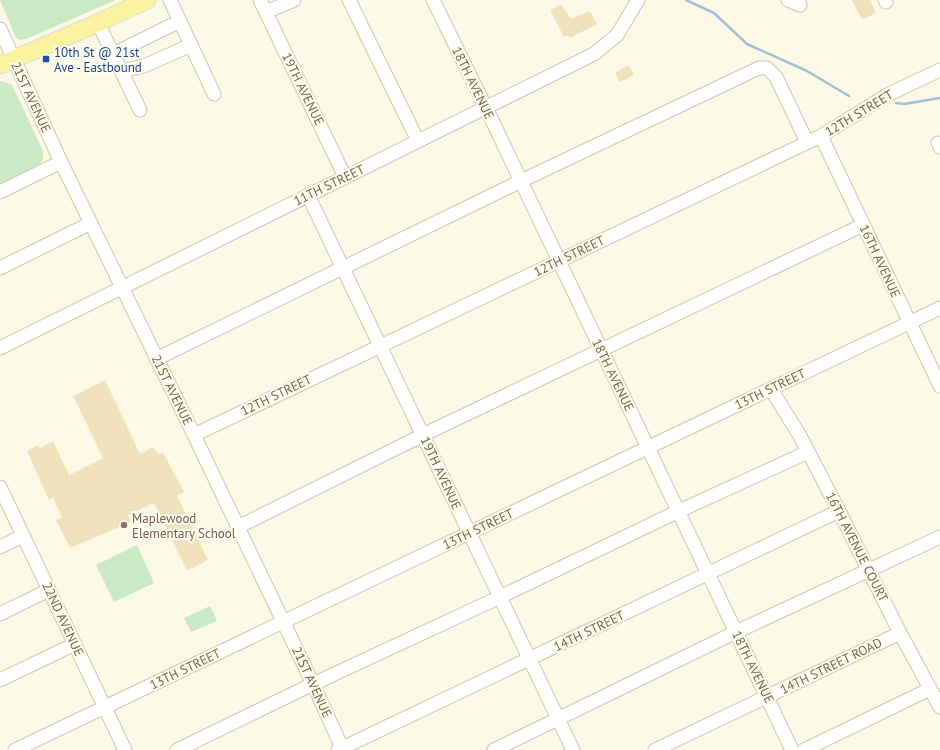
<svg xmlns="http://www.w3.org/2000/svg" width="940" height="750" viewBox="0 0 940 750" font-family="'PT Sans',sans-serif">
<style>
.green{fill:#c9eac5}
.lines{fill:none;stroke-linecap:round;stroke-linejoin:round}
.stream{stroke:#a1bfd8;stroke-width:2.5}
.building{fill:#f1e2be}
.minor-casing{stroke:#cec6ad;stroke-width:15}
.major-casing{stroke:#dedbd4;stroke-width:19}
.minor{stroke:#fff;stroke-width:13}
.major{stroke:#faf3a0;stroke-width:17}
.transit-dot{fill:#1a4fb4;stroke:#fffded;stroke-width:1.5}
.education-dot{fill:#8d6e63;stroke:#fffded;stroke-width:1.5}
.labels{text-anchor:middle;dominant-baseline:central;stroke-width:4;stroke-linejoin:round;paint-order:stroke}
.transit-label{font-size:13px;fill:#164399;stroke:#fffded;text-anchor:start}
.street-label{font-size:13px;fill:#76674b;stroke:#fffded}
.education-label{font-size:13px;fill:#785e54;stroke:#fffded;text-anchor:start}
</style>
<rect width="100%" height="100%" fill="#fcfae6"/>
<path class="green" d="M0,0H116L26,39L20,40L16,38Z
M0,81L5,82L12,85L43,151V159L39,165L0,184Z
M137,545L154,583L114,602L96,565Z
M210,606L217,621L191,632L184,618Z"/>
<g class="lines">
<path class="stream" d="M686,0L714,13L747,44L807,71L849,96
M896,103L904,104L940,98"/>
</g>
<path class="building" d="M852,0H870L876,13L862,20Z
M561,4L571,19L590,11L597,24L570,38L568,35L564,37L550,10Z
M629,65L634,75L620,82L615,73Z
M105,380L140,454L153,447L158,454L163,452L184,492L177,496L208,560L187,571L154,503L128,515L131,522L70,548L56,520L62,517L53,498L49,500L27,451L38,445L40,448L53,441L69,475L103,458L73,396Z"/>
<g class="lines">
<g class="minor-casing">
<path id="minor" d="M170,0L214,94
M260,0L345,177
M349,0L418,141
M433,0L489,114L792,750
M788,0L800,5
M885,0L886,2
M266,12L294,0
M98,23L140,110
M0,29L61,162L194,435L313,684L343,750
M113,54L180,21
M122,71L144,66L191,45
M821,136L940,386
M938,143L940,147
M0,192L61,162
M308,195L573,750
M0,268L91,223
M0,348L594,54L617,35L638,0
M156,359L521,181L759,68H767L776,77L807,142
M771,389L800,436L839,511L900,633L940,707
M194,435L821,136L887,95L940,70
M0,487L125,750
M238,527L429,432L863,225
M0,547L23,536
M0,614L49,590
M0,680L75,644
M15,750L940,308
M177,750L313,684L500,597L679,511L808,452
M338,750L839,511
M494,750L736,632L940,537
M655,750L900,633
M804,750L930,689"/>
</g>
<g class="major-casing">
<path id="major" d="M0,65L98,23L147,0"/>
</g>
<use href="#minor" class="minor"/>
<use href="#major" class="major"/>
</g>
<rect class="transit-dot" x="42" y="55" width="8" height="8" rx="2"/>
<circle class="education-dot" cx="124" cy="525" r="4"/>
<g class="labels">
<g class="transit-label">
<text x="54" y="52">10th St @ 21st<tspan x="54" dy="15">Ave - Eastbound</tspan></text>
</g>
<g class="street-label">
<text transform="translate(473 83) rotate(64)">18TH AVENUE</text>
<text transform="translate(303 89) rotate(64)">19TH AVENUE</text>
<text transform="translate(31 97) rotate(65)">21ST AVENUE</text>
<text transform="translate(859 113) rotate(-31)">12TH STREET</text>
<text transform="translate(329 185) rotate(-26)">11TH STREET</text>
<text transform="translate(569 256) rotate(-26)">12TH STREET</text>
<text transform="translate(880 261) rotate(65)">16TH AVENUE</text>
<text transform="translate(613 375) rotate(64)">18TH AVENUE</text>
<text transform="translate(770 389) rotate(-26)">13TH STREET</text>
<text transform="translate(172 390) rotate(64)">21ST AVENUE</text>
<text transform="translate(276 395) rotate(-26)">12TH STREET</text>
<text transform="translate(441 473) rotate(65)">19TH AVENUE</text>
<text transform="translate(478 529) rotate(-26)">13TH STREET</text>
<text transform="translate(857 547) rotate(63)">16TH AVENUE COURT</text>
<text transform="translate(63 619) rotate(65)">22ND AVENUE</text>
<text transform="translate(589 631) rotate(-26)">14TH STREET</text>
<text transform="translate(831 666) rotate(-26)">14TH STREET ROAD</text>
<text transform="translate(753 667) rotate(64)">18TH AVENUE</text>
<text transform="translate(185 669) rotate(-26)">13TH STREET</text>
<text transform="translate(312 682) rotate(65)">21ST AVENUE</text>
</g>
<g class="education-label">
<text x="132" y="518">Maplewood<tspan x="132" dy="15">Elementary School</tspan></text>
</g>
</g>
</svg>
